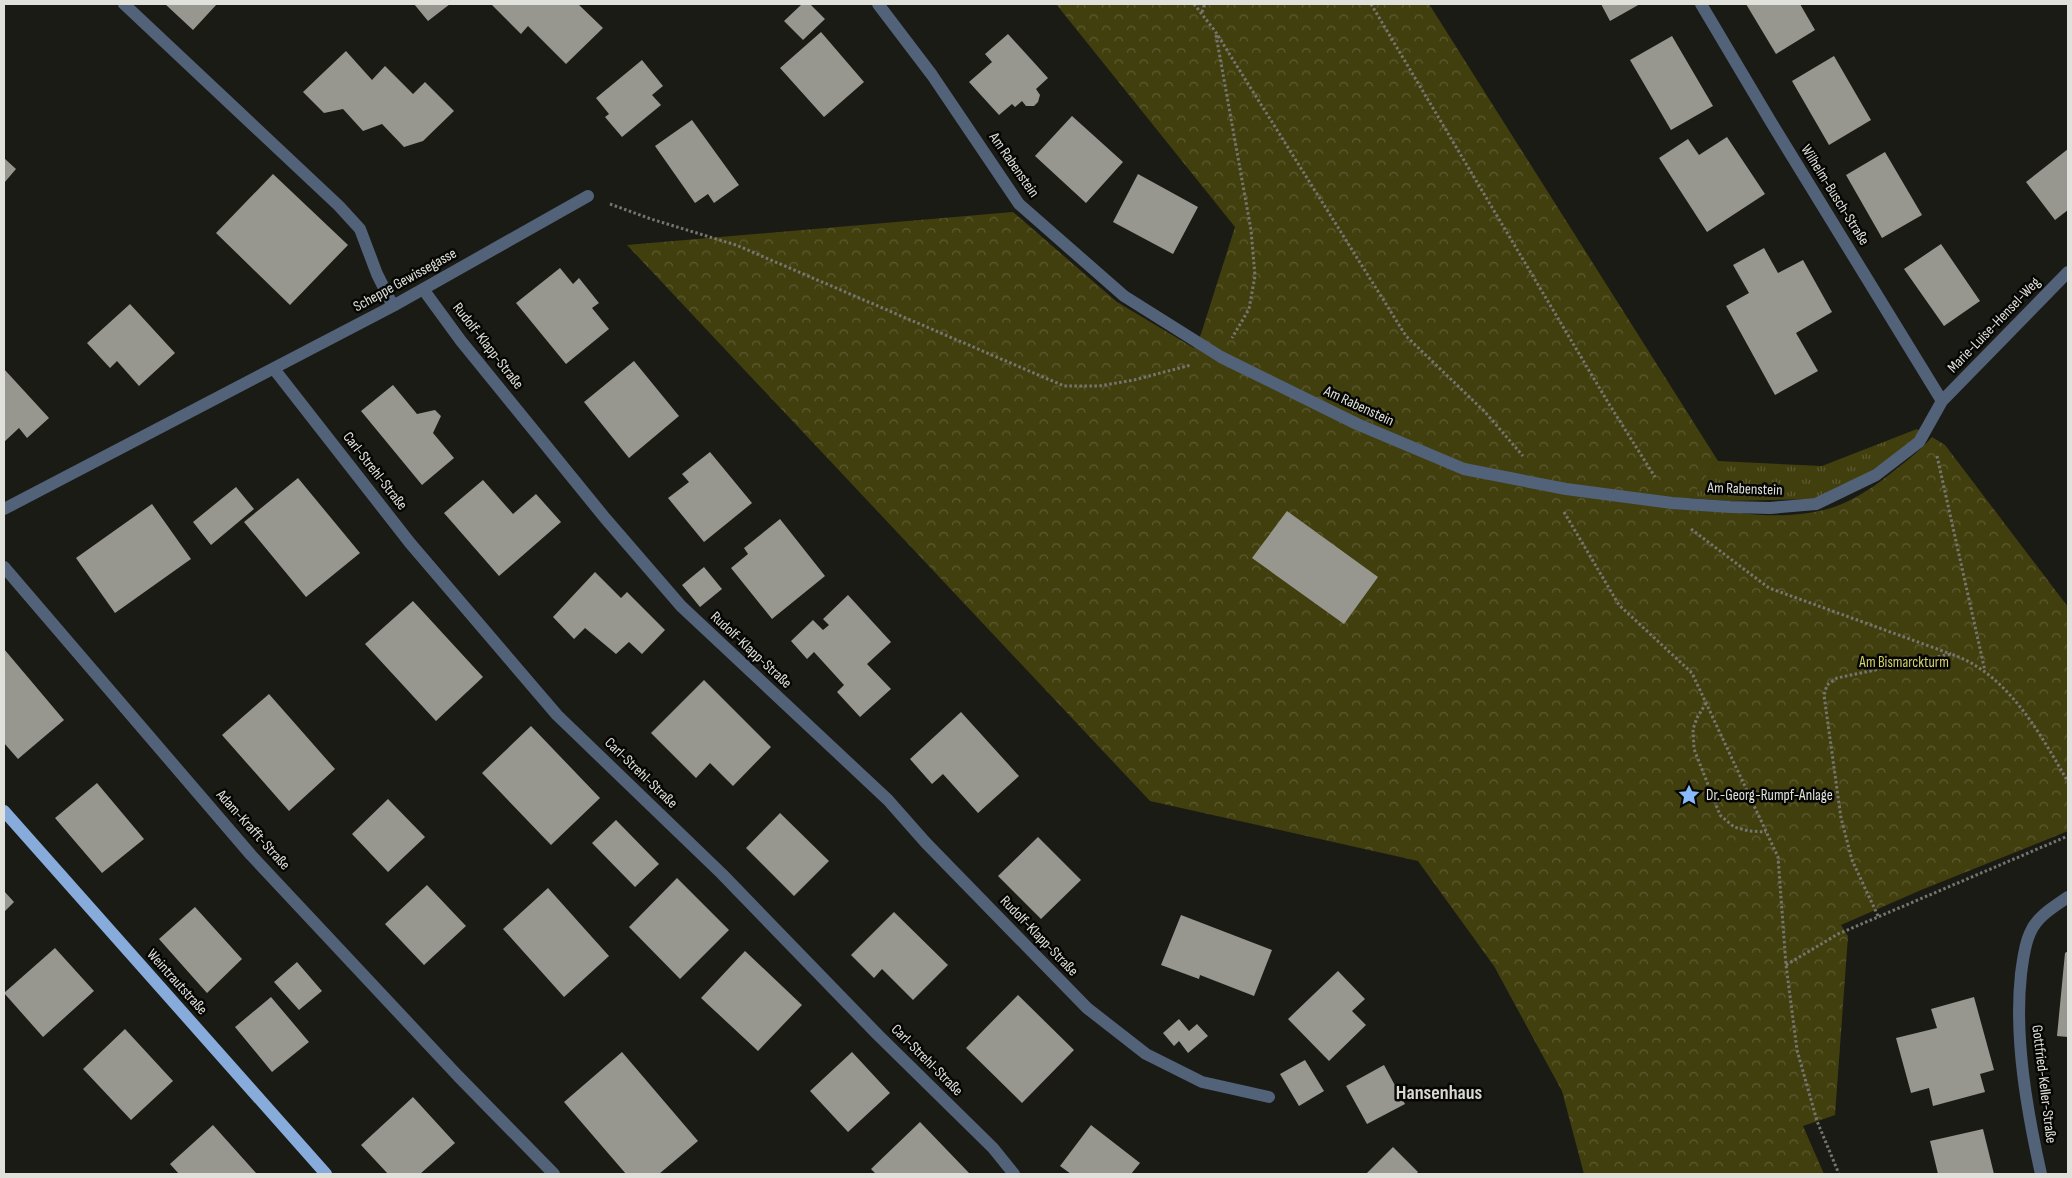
<svg xmlns="http://www.w3.org/2000/svg" width="2072" height="1178" viewBox="0 0 2072 1178" font-family="'Sofia Sans Condensed',sans-serif">
<style>
.grass{fill:url(#grass-tufts)}
.forest{fill:url(#forest-crowns)}
.building{fill:#97978f}
.lines{fill:none;stroke-linecap:round;stroke-linejoin:round}
.path{stroke:#767671;stroke-width:3;stroke-dasharray:2.5 2.5;stroke-linecap:butt}
.minor{stroke:#516279;stroke-width:12}
.major{stroke:#87abdb;stroke-width:12}
.labels{text-anchor:middle;dominant-baseline:central;stroke-width:5;stroke-linejoin:round;paint-order:stroke}
.street-label{font-size:15px;fill:#e1e1dc;stroke:#060604}
.park-label{font-size:15px;fill:#d6d26b;stroke:#060604}
.poi-label{font-size:15px;fill:#e1e1dc;stroke:#060604;text-anchor:start}
.district-label{font-size:20px;font-weight:bold;fill:#d8d8cf;stroke:#060604}
</style>
<defs>
<pattern id="grass-tufts" width="24" height="20" patternUnits="userSpaceOnUse" patternTransform="scale(1.25)"><rect width="24" height="20" fill="#423f0f"/><path d="M3 7l-1-3M5 7V3M7 7l1-3M15 17l-1-3M17 17v-4M19 17l1-3" fill="none" stroke="#5d5a31"/></pattern>
<pattern id="forest-crowns" width="20" height="18" patternUnits="userSpaceOnUse" patternTransform="scale(1.25)"><rect width="20" height="18" fill="#423f0f"/><path d="M2 6a3 3 0 1 1 6 0M12 15a3 3 0 1 1 6 0" fill="none" stroke="#5d5a31"/></pattern>
</defs>
<rect width="100%" height="100%" fill="#1b1b15"/>
<path class="grass" d="M1917,429L1922,432L1913,443L1871,471L1815,499L1729,501L1690,498L1718,461L1822,466Z"/>
<path class="forest" d="M1056,4H1429L1718,461L1685,505C1734,513 1789,523 1837,506C1858,498 1878,484 1895,470C1909,459 1921,450 1932,437L1945,445L2068,607V831L1921,890L1841,925L1848,936L1835,1115L1803,1126L1824,1174H1584L1562,1091L1494,966L1418,861L1150,801L627,245L1013,212L1117,302L1194,348L1201,334L1235,227Z"/>
<path class="building" d="M165,4H217L193,30Z
M414,4H450L428,21Z
M491,4H578L603,28L566,64L528,26L521,34Z
M802,4H810L825,19L803,40L784,21Z
M1601,4H1640L1610,21Z
M1746,4H1800L1815,30L1776,54Z
M821,32L864,82L824,117L780,68Z
M1008,34L1048,78L1036,89L1040,95L1038,102L1034,106H1026L1022,101L1015,107L1012,104L999,115L969,82L992,62L985,54Z
M1672,36L1713,106L1671,130L1630,60Z
M346,51L372,80L385,66L413,94L425,82L454,111L423,141L404,147L382,124L363,131L343,109L324,113L303,92Z
M1834,56L1871,120L1829,145L1792,81Z
M642,60L663,86L652,95L661,105L622,137L605,117L609,114L596,98Z
M1072,116L1123,162L1086,203L1035,156Z
M692,120L739,185L714,203L708,194L695,203L655,146Z
M1727,137L1765,194L1707,232L1659,158L1688,139L1699,155Z
M2068,149V210L2055,220L2026,182Z
M1885,152L1922,215L1882,238L1846,175Z
M4,158L16,169L4,183Z
M273,174L348,245L290,305L216,233Z
M1138,174L1198,207L1173,254L1113,222Z
M1941,244L1980,301L1944,326L1904,269Z
M1764,248L1778,273L1803,260L1832,312L1796,333L1818,371L1775,395L1726,306L1749,293L1733,265Z
M560,268L573,284L579,278L599,303L592,308L609,329L566,364L516,303Z
M130,304L175,353L139,386L117,361L110,368L87,343Z
M634,361L679,416L629,458L584,402Z
M4,369L49,418L27,438L19,428L4,442Z
M393,385L417,414L435,410L441,416L433,433L454,458L422,485L361,411Z
M710,452L752,503L704,542L668,498L689,482L682,474Z
M298,478L360,553L306,597L244,522Z
M483,480L513,514L536,494L561,522L499,576L444,513Z
M236,487L254,509L211,545L193,522Z
M152,504L191,559L115,613L76,558Z
M1287,511L1378,577L1344,624L1252,558Z
M780,519L825,576L772,619L731,568L748,554L744,548Z
M704,567L722,589L700,607L682,585Z
M595,572L621,598L627,592L665,630L642,654L629,642L616,654L585,628L574,639L553,617Z
M848,595L891,642L867,664L891,689L860,717L837,692L844,685L814,652L807,659L791,641L813,620L823,630L829,625L823,619Z
M413,601L483,677L436,721L365,644Z
M4,649L64,720L18,759L4,743Z
M704,680L771,747L733,786L710,763L696,778L651,733Z
M269,694L335,769L289,811L222,735Z
M961,712L1019,776L978,813L943,774L932,784L910,759Z
M531,726L600,798L551,845L482,773Z
M97,783L144,839L102,873L55,818Z
M388,799L425,837L388,872L352,834Z
M780,813L829,861L794,896L746,848Z
M616,820L659,864L635,887L592,843Z
M1038,837L1081,880L1041,919L998,876Z
M677,878L729,930L680,979L629,927Z
M427,885L466,926L424,965L385,924Z
M548,888L609,956L564,997L503,929Z
M4,891L14,902L4,912Z
M195,907L242,959L207,993L159,939Z
M894,912L948,965L913,1000L882,969L874,978L851,955Z
M1181,915L1272,950L1254,996L1200,975L1199,979L1161,965Z
M55,948L94,991L43,1037L4,993Z
M745,951L802,1005L758,1051L701,998Z
M2068,951V1037L2057,1036L2065,953Z
M297,962L322,991L299,1010L274,982Z
M1338,971L1365,999L1352,1011L1366,1025L1329,1061L1288,1019Z
M1018,995L1074,1050L1022,1103L966,1048Z
M271,997L309,1042L272,1072L235,1027Z
M1974,997L1994,1070L1980,1074L1985,1092L1933,1106L1929,1088L1911,1093L1896,1038L1937,1028L1931,1009Z
M1179,1019L1189,1031L1197,1024L1208,1036L1188,1053L1179,1041L1174,1046L1163,1033Z
M125,1029L173,1081L131,1120L83,1069Z
M622,1052L698,1141L659,1174H626L564,1102Z
M852,1052L890,1093L848,1132L810,1091Z
M1305,1060L1324,1091L1299,1106L1280,1074Z
M1384,1065L1405,1104L1367,1124L1346,1086Z
M413,1097L455,1143L420,1174H388L361,1145Z
M920,1122L970,1174H876L871,1169Z
M213,1125L256,1173L255,1174H179L170,1164Z
M1091,1125L1140,1163L1131,1174H1071L1060,1166Z
M1983,1129L1994,1174H1938L1930,1141Z
M1393,1147L1418,1172L1416,1174H1366Z"/>
<g class="lines">
<path class="path" d="M1194,4L1215,31L1406,336L1485,412L1523,456
M1371,4L1609,404L1655,477
M1202,12L1205,4
M1216,35L1251,230L1255,276L1249,309L1232,338
M610,204L651,219L736,245L1064,386H1099L1134,380L1191,365
M1937,456L1985,671
M1564,512L1619,605L1692,673L1778,857L1786,965L1797,1050L1817,1121L1839,1174
M1691,529L1769,588L1951,654
M1706,703L1697,718L1693,729L1694,749L1720,815L1734,827L1749,831L1766,832
M1878,916L1852,860L1841,818L1824,695L1827,685L1837,678L1951,654C2007,673 2040,733 2068,782
M1786,965L1838,934L2068,836"/>
<path class="minor" d="M124,4L339,206L360,229L377,274L393,306
M878,4L932,75L1019,204L1124,296L1221,357L1357,424L1464,469L1566,489L1672,503L1730,507L1770,508L1816,504L1876,475L1919,442L1942,401L2068,272
M1701,4L1771,122L1942,401
M423,289L461,341L605,518L681,606L888,800L926,843L1087,1008L1146,1054L1202,1082L1269,1097
M274,369L410,543L557,715L722,874L878,1035L993,1148L1014,1174
M4,509L393,306L588,196
M4,567L251,855L458,1076L554,1174
M2041,1174C2027,1111 2014,1038 2021,974C2023,960 2024,946 2030,933C2037,916 2054,907 2068,897"/>
<path class="major" d="M4,811L326,1174"/>
</g>
<defs>
<g id="sight-bare" transform="scale(1.725)"><path d="M0-6L1.8-2.2L6-1.7L2.9 1.2L3.7 5.4L0 3.3L-3.7 5.4L-2.9 1.2L-6-1.7L-1.8-2.2Z" fill="#88bafc" stroke="#060604" stroke-width="2.5" paint-order="stroke"/></g>
</defs>
<g fill-rule="evenodd">
<use href="#sight-bare" x="1689" y="795"/>
</g>
<g class="labels">
<g class="street-label">
<text transform="translate(1014 165) rotate(55)">Am Rabenstein</text>
<text transform="translate(1835 195) rotate(58)">Wilhelm-Busch-Straße</text>
<text transform="translate(405 280) rotate(-29)">Scheppe Gewissegasse</text>
<text transform="translate(1994 325) rotate(-46)">Marie-Luise-Hensel-Weg</text>
<text transform="translate(488 346) rotate(52)">Rudolf-Klapp-Straße</text>
<text transform="translate(1359 406) rotate(25)">Am Rabenstein</text>
<text transform="translate(375 471) rotate(52)">Carl-Strehl-Straße</text>
<text transform="translate(1745 489) rotate(2)">Am Rabenstein</text>
<text transform="translate(751 650) rotate(43)">Rudolf-Klapp-Straße</text>
<text transform="translate(641 773) rotate(44)">Carl-Strehl-Straße</text>
<text transform="translate(253 830) rotate(48)">Adam-Krafft-Straße</text>
<text transform="translate(1039 936) rotate(46)">Rudolf-Klapp-Straße</text>
<text transform="translate(177 982) rotate(48)">Weintrautstraße</text>
<text transform="translate(927 1060) rotate(45)">Carl-Strehl-Straße</text>
<text transform="translate(2044 1084) rotate(83)">Gottfried-Keller-Straße</text>
</g>
<g class="park-label">
<text x="1904" y="662">Am Bismarckturm</text>
</g>
<g class="poi-label">
<text x="1706" y="795">Dr.-Georg-Rumpf-Anlage</text>
</g>
<g class="district-label">
<text x="1439" y="1093">Hansenhaus</text>
</g>
</g>
<rect width="2072" height="1178" fill="none" stroke="#e1e1dc" stroke-width="10"/>
</svg>
